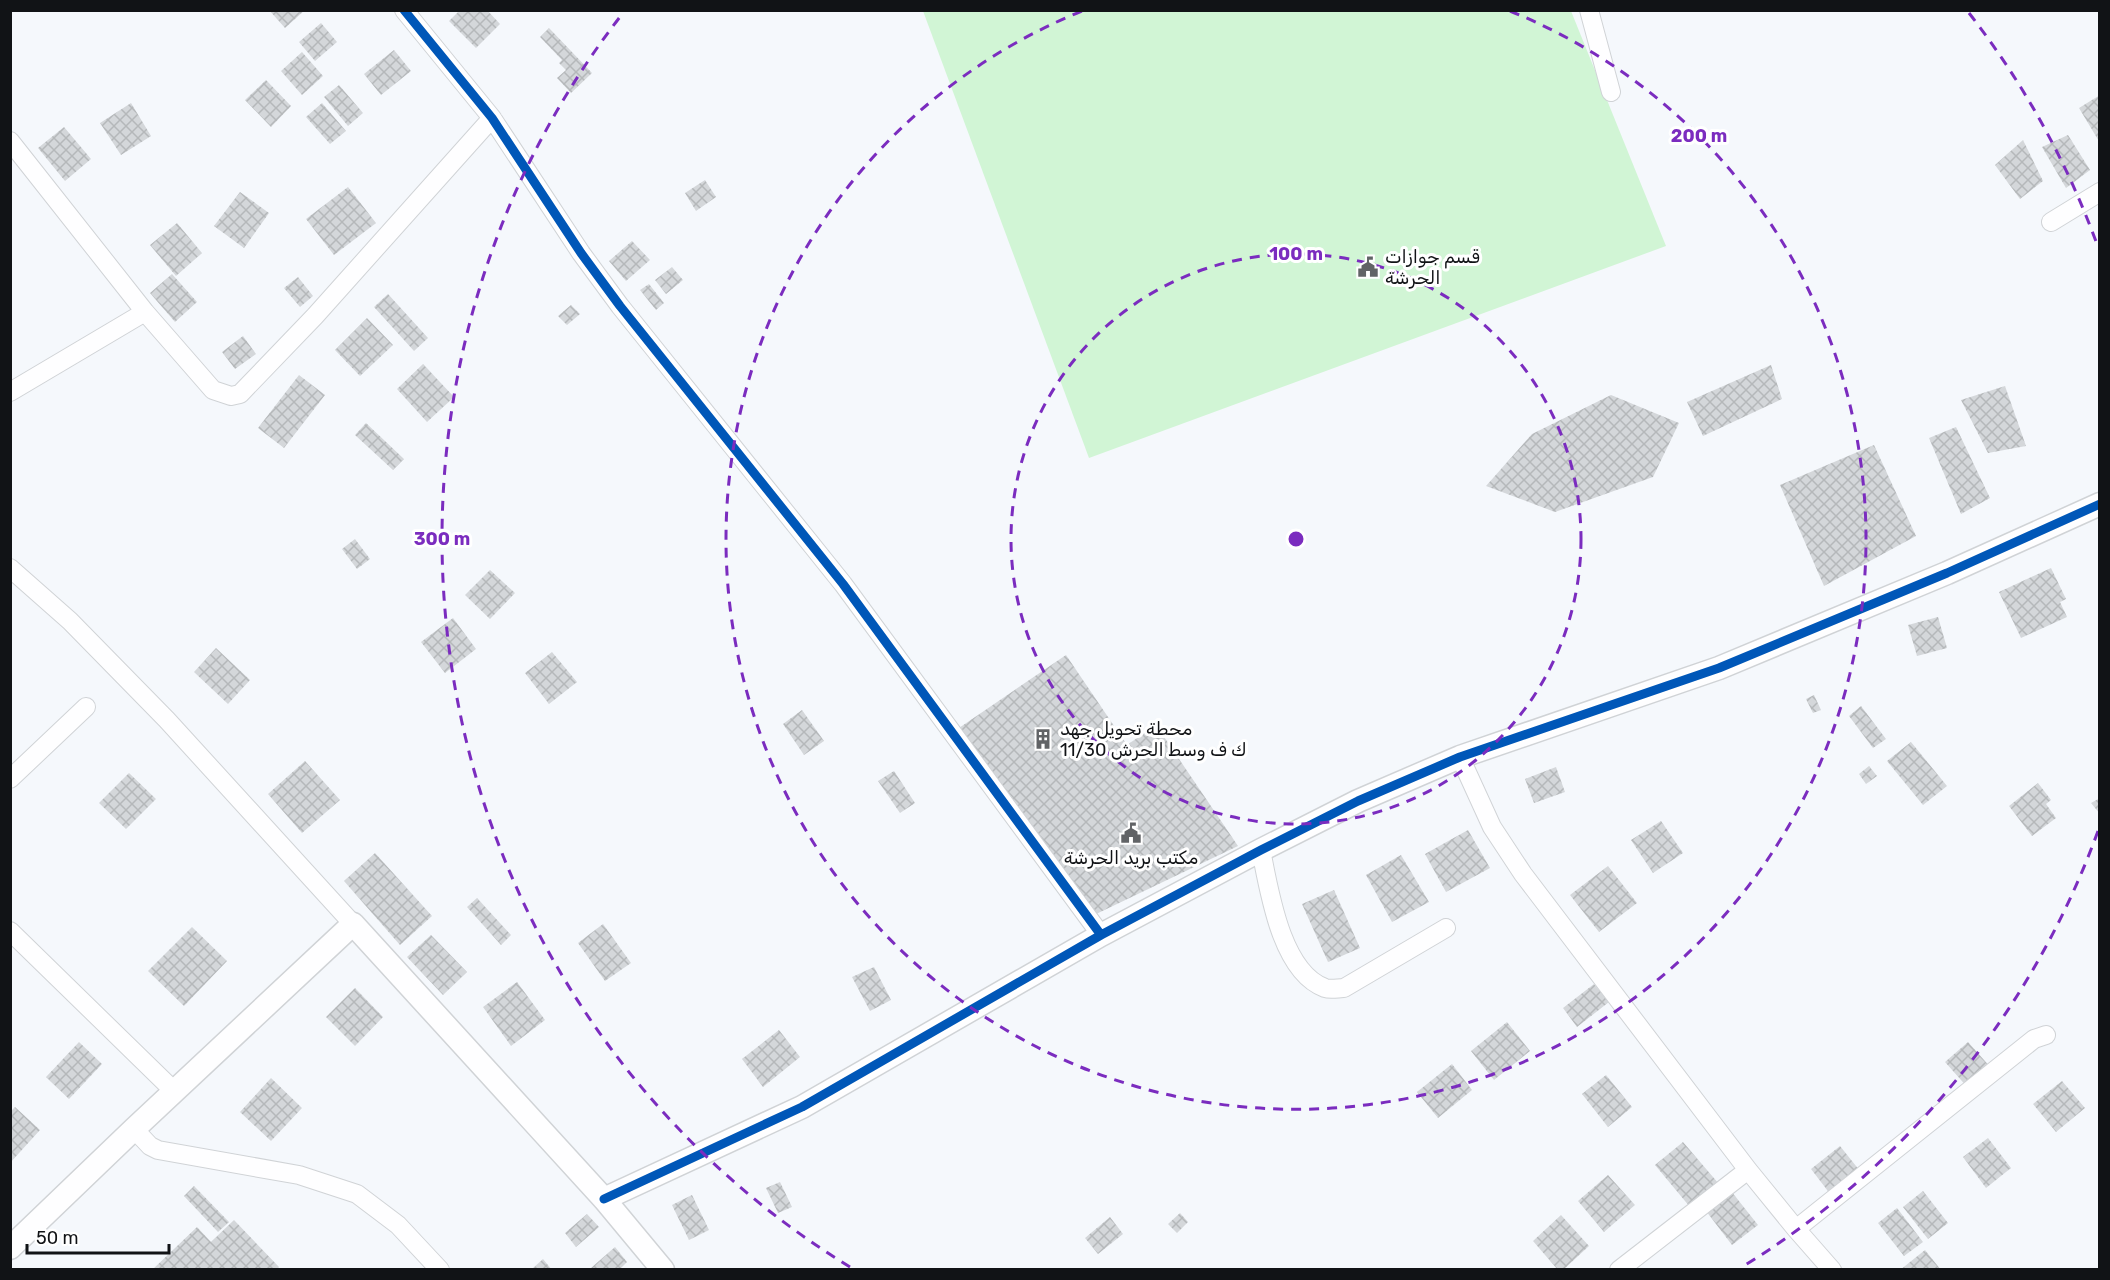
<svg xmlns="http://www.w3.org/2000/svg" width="2110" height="1280" viewBox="0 0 2110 1280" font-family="Rubik,'Noto Sans Arabic',sans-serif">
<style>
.grass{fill:#d1f5d5}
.building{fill:url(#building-cross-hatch)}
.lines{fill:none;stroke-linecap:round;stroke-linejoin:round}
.minor-casing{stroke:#d0d3d6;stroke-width:20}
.tertiary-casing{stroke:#d0d3d6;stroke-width:25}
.minor{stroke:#fefeff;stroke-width:18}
.tertiary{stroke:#fefeff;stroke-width:22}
.cycleway-casing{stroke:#fff;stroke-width:13}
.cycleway{stroke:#0057b8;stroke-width:9}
.ring{fill:none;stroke:#7b2cbf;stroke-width:3;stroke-dasharray:10 8}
.labels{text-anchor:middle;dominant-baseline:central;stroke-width:6;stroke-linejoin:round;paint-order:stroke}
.poi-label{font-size:18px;fill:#111316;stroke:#fff;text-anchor:start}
.centre{fill:#7b2cbf;stroke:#fff;stroke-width:3}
.ring-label{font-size:18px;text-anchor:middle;font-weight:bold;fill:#7b2cbf;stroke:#fff;stroke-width:6;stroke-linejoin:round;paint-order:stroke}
</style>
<defs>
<pattern id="building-cross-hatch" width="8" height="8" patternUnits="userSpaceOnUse" patternTransform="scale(1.5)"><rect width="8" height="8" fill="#d4d7da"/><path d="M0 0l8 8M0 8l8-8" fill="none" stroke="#b5b8ba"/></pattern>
</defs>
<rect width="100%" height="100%" fill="#f5f8fc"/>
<path class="grass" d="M923,11H1571L1666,246L1089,458Z"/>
<path class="building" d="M269,10H305L285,28Z
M460,10H487L500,24L476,48L449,21Z
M321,23L337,42L315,61L299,42Z
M549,28L592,73L571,93L557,78L566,70L559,63L562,60L540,37Z
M394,50L411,71L381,95L364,74Z
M302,52L323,76L302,95L281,71Z
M266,80L291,106L271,127L245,100Z
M339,85L363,113L348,126L324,97Z
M2100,95V143L2079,108Z
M131,103L151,136L121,155L100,123Z
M322,103L346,131L330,144L306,117Z
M64,127L91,159L65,181L38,148Z
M2068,135L2090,170L2066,188L2042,147Z
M2023,140L2043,181L2020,199L1995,165Z
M705,180L716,197L696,211L685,193Z
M348,187L376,223L334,255L306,219Z
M240,192L269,213L244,248L214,226Z
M177,223L202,253L176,276L150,245Z
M632,241L650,260L626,281L609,261Z
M672,267L683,280L666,294L655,280Z
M172,274L197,302L175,322L150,293Z
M298,277L313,296L300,307L284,288Z
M649,284L664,303L656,310L640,290Z
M388,294L428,338L414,351L374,307Z
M571,305L580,314L567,325L558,316Z
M367,318L393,345L360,376L335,350Z
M243,336L256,354L235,369L222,352Z
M423,364L454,397L427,422L397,389Z
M1771,365L1782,399L1703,436L1687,402Z
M299,375L325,395L284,448L258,428Z
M2005,386L2026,446L1988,453L1961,400Z
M1611,395L1679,423L1653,477L1555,512L1486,486L1532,434Z
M366,423L404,459L393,470L355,435Z
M1956,427L1990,498L1961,514L1929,438Z
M1874,445L1916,536L1824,586L1780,485Z
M355,539L370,559L357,569L342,549Z
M2051,568L2066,599L2060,602L2067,617L2021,638L1999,592Z
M490,570L515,593L490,619L465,595Z
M1938,617L1947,648L1917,656L1908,625Z
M453,618L476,649L445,673L421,642Z
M216,648L250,680L228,704L194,672Z
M552,652L577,682L549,704L525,673Z
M1066,655L1127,745L1156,725L1238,846L1092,916L956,730Z
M1814,695L1821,710L1813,713L1806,699Z
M1861,706L1886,739L1873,748L1849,716Z
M802,710L824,741L804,755L783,724Z
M1911,742L1947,786L1923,805L1887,761Z
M305,761L340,800L302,833L268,794Z
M1869,766L1877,776L1866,784L1859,774Z
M1556,767L1565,792L1534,803L1525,779Z
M894,771L915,803L900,813L878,781Z
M129,773L156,799L126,829L99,803Z
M2038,783L2051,800L2046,804L2056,818L2032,836L2009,806Z
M2100,798V814L2091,803Z
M1661,821L1683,853L1653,873L1631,840Z
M1468,830L1490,868L1446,892L1425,854Z
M375,853L432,916L400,945L344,881Z
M1401,855L1429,902L1392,922L1366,875Z
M1608,866L1637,903L1599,932L1570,895Z
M1334,890L1360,948L1328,962L1302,904Z
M477,898L511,935L501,945L467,907Z
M603,924L631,963L605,981L578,943Z
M192,927L227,961L184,1006L148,971Z
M431,935L467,972L443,995L407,957Z
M874,967L891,1000L870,1011L852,977Z
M517,982L545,1020L511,1046L483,1007Z
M1594,984L1609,1002L1577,1027L1563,1008Z
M355,988L383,1017L355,1046L326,1017Z
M1507,1022L1530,1051L1494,1080L1471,1051Z
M779,1030L800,1057L763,1087L742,1059Z
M79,1042L102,1064L69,1099L46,1077Z
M1968,1042L1992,1069L1969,1089L1945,1062Z
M1452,1064L1472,1090L1438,1118L1417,1092Z
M1606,1075L1632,1107L1608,1127L1582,1094Z
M271,1078L302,1108L271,1141L240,1112Z
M2062,1081L2085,1108L2056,1132L2033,1104Z
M15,1107L40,1130L10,1163V1112Z
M1988,1138L2011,1168L1986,1188L1963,1157Z
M1683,1142L1719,1184L1690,1207L1655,1165Z
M1840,1146L1860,1171L1831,1195L1811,1169Z
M1608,1175L1635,1205L1604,1232L1578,1201Z
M780,1182L792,1207L778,1213L766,1188Z
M194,1186L229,1222L218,1232L184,1196Z
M1731,1191L1758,1225L1732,1245L1706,1211Z
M1923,1191L1948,1223L1928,1239L1903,1207Z
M692,1195L709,1230L689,1240L672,1205Z
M1897,1208L1923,1242L1904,1256L1878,1223Z
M1180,1213L1188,1222L1177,1233L1168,1224Z
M587,1214L599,1227L576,1247L565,1233Z
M1561,1215L1589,1246L1563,1270H1558L1533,1241Z
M1110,1217L1123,1234L1098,1254L1085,1238Z
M234,1220L279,1267L277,1270H152L197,1227L211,1242Z
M615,1247L627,1262L619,1270H593L591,1268Z
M1925,1250L1941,1270H1900Z
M543,1259L552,1270H531Z"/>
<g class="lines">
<g class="minor-casing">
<path id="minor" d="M404,10L492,118L581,253L620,306L843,584L1101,935
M1589,10L1611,92
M10,141L145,312L10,392
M2051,222L2100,192
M145,312L213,390L231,396L240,394L315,316L492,118
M10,568L70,621L167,720L353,924
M1460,757L1492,827L1523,874L1748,1170L1796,1229L1832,1270
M10,779L86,707
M1261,850C1269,890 1281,972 1325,988C1331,990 1338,988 1344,988L1446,928
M10,931L174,1091
M134,1129L150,1146L158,1150L299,1175L357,1194L398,1225L440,1270
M1796,1229L2034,1039L2046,1035
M1619,1270L1748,1170"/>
</g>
<g class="tertiary-casing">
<path id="tertiary" d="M604,1199L802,1107L1101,935L1261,850L1358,801L1460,757L1719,668L1947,573L2100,504
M10,1248L134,1129L353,924L604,1199L663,1270"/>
</g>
<use href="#minor" class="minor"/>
<use href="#tertiary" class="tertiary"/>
<g class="cycleway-casing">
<path id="cycleway" d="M404,10L492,118L581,253L620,306L843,584L1101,935
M604,1199L802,1107L1101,935L1261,850L1358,801L1460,757L1719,668L1947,573L2100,504"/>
</g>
<use href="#cycleway" class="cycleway"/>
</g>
<g class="ring">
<circle cx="1296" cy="539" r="285"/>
<path d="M1510 11A570 570 0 1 1 1082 11"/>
<path d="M2098 831A854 854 0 0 1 1742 1267M850 1267A854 854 0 0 1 623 13M1969 13A854 854 0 0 1 2098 247"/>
</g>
<defs>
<g id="civic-bare" transform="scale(1.62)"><path d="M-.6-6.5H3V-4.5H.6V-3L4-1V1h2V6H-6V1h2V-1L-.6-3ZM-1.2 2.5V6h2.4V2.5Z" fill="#616366" stroke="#fff" stroke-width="2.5" paint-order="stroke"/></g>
<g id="building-bare" transform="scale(1.62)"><path d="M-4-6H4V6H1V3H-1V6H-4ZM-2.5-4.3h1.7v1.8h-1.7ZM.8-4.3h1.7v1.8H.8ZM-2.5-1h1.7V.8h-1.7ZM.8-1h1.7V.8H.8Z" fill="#616366" stroke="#fff" stroke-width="2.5" paint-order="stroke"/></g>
</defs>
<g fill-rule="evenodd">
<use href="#civic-bare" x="1368" y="267"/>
<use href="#building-bare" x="1043" y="739"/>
<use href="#civic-bare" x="1131" y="833"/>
</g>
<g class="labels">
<g class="poi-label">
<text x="1385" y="257">قسم جوازات<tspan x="1385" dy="21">الحرشة</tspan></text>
<text x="1060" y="729">محطة تحويل جهد<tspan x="1060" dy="21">11/30 ك ف وسط الحرش</tspan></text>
<text x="1131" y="858" text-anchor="middle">مكتب بريد الحرشة</text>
</g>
</g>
<circle cx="1296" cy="539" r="9" class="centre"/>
<g class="ring-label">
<text x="1699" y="142">200 m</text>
<text x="1296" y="260">100 m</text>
<text x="442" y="545">300 m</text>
</g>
<rect width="2110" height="1280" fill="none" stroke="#111316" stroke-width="24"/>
<path d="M27 1244v9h142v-9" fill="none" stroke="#111316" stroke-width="3"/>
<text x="36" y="1244" font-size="18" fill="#111316" stroke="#ffffff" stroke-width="4.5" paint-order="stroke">50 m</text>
</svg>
